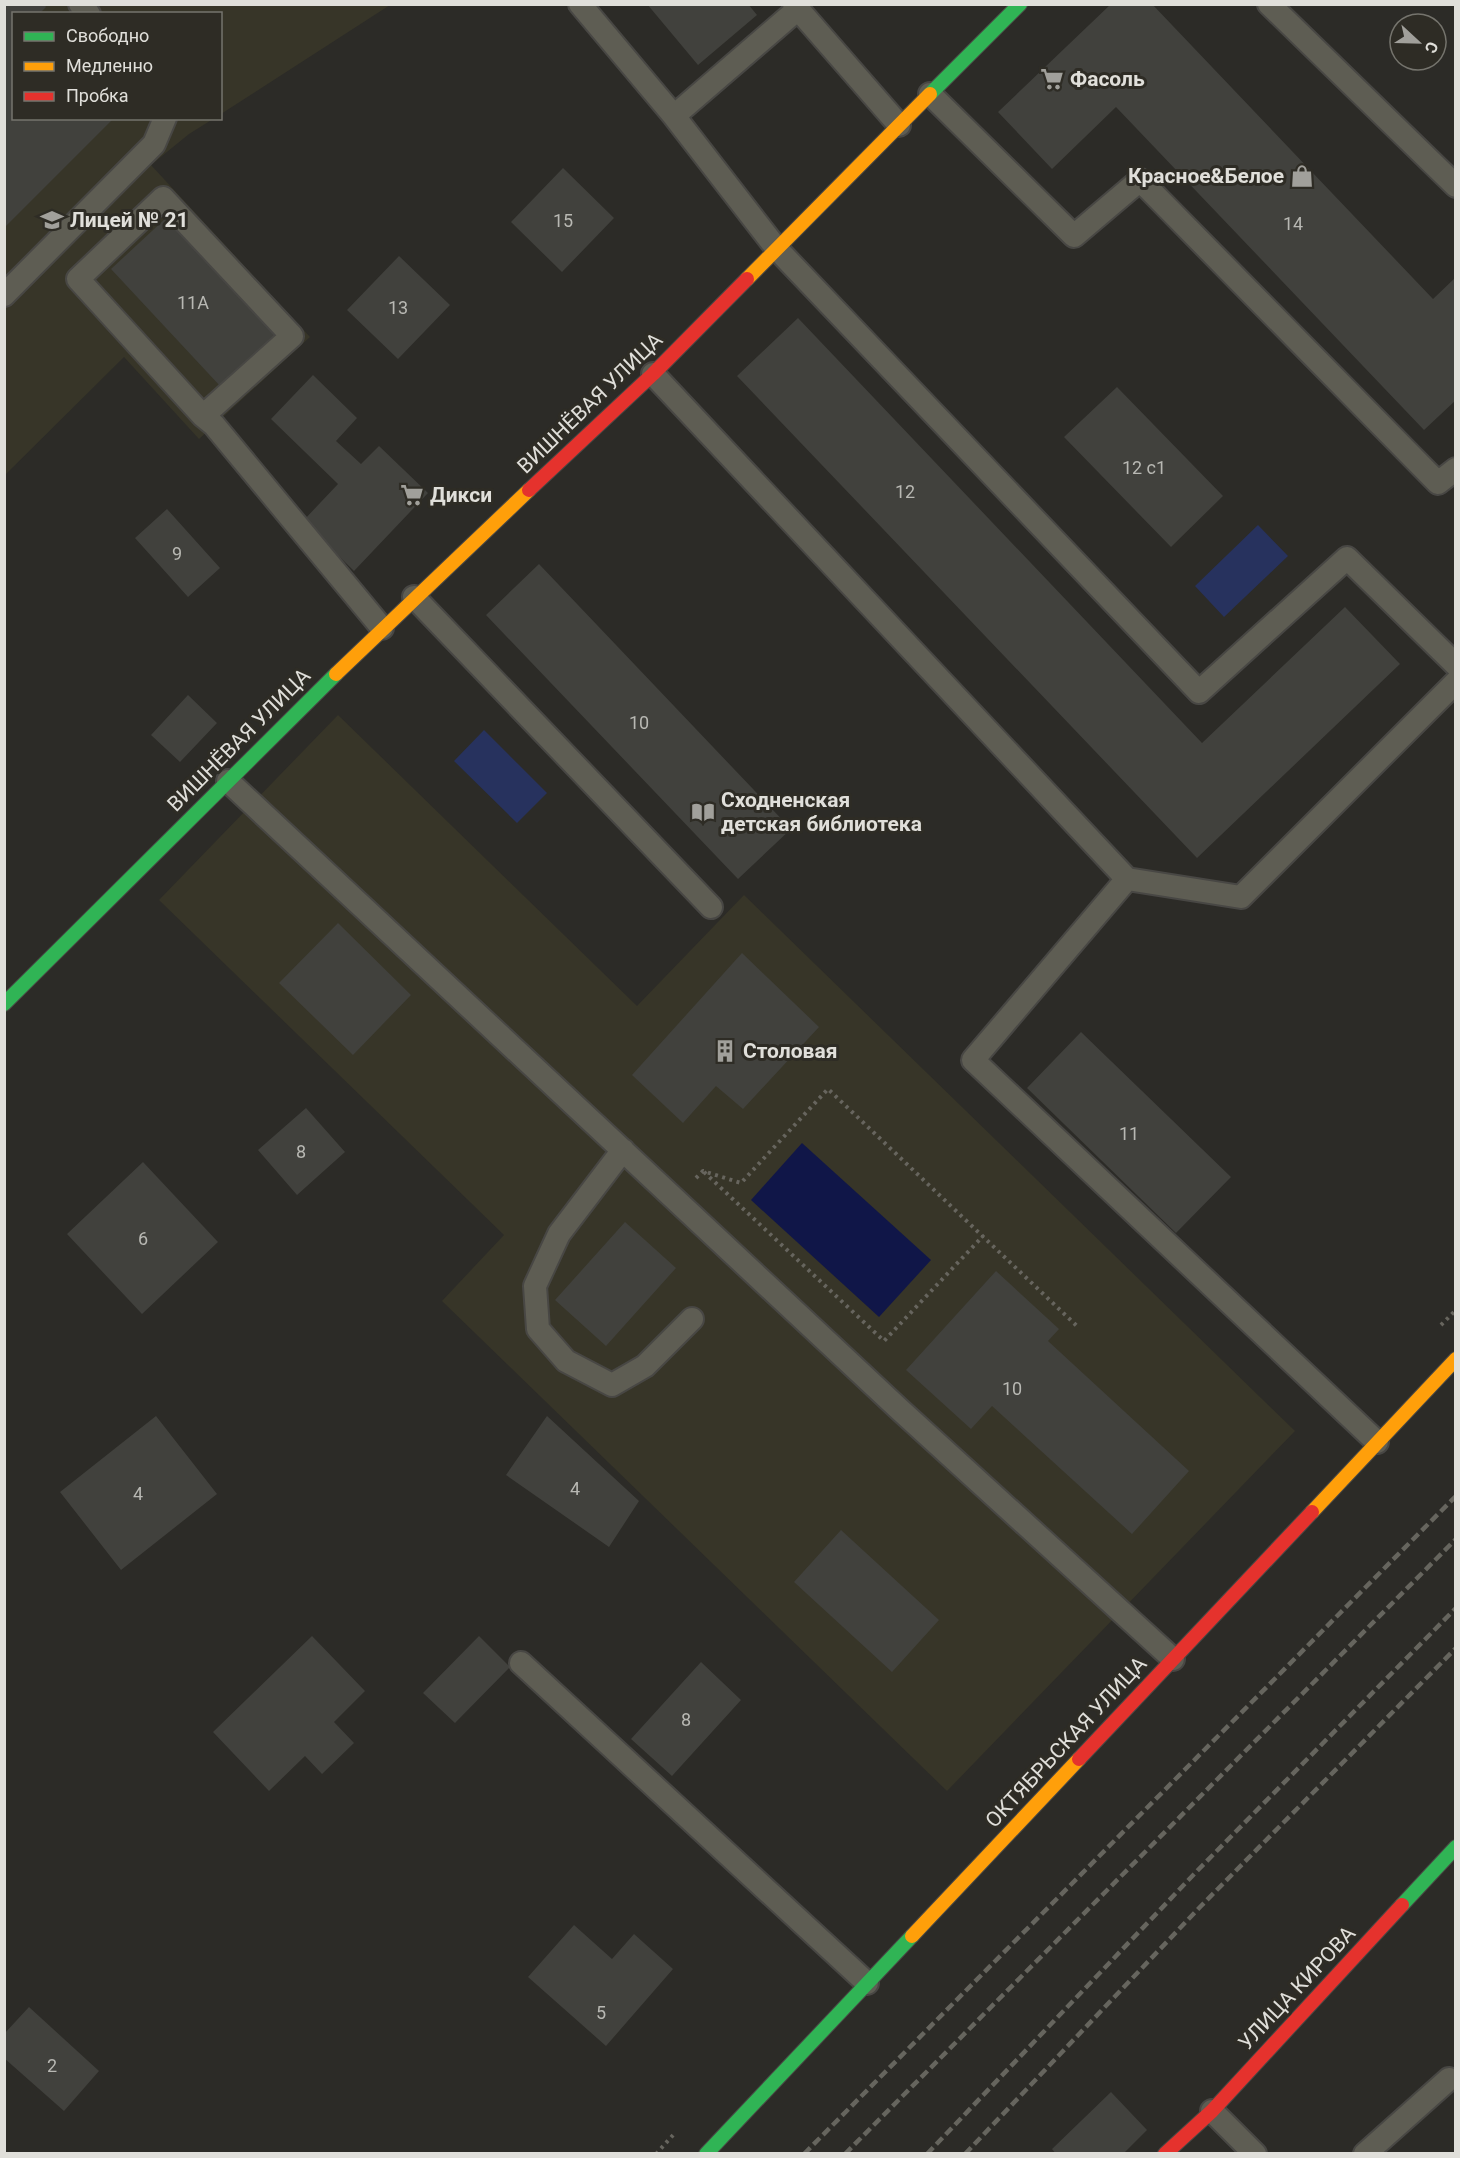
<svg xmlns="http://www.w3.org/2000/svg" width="1460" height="2158" viewBox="0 0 1460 2158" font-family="Roboto,sans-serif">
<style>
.built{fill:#373528}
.green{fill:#27325e}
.water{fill:#101648}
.building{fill:#41413d}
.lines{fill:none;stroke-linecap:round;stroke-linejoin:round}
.lane-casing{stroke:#484744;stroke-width:26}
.fast-casing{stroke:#484744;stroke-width:16}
.slow-casing{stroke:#484744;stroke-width:16}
.jam-casing{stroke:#484744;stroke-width:16}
.path{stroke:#67655e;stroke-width:4;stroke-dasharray:3 4.5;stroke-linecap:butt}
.lane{stroke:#5e5d53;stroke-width:22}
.fast{stroke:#30b455;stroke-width:14}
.slow{stroke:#ff9f0a;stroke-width:14}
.jam{stroke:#e5322d;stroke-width:14}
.rail{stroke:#66655e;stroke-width:4.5;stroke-dasharray:9 4.5;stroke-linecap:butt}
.labels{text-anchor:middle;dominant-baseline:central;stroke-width:6;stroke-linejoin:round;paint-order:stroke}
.number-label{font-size:18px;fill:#b8b8b3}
.poi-label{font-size:21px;font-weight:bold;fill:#e0dfda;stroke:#2e2c25;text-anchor:start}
.street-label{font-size:21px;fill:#e0dfda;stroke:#2e2c25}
</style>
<rect width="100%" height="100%" fill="#2c2b27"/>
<path class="built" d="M5,5H390L221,114L220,14H14V118L213,119L189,134L151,165L310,337L199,439L124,357L5,475Z
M338,715L637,1006L744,895L1295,1431L947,1791L442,1301L504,1235L159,900Z"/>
<path class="green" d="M1258,525L1288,556L1224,617L1195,586Z
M484,730L547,793L517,823L454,761Z"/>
<path class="water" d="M802,1143L931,1260L879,1317L751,1200Z"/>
<path class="building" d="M4,4H44L46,7L39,14H14V118H114L4,228Z
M647,4H748L757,15L698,65Z
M1111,4H1152L1433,299L1456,277V400L1424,430L1116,107L1052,169L998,112Z
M563,168L614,218L562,272L511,222Z
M166,218L276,336L221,387L111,269Z
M399,256L450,305L398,359L347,310Z
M798,318L1202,743L1345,607L1400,664L1197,858L737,376Z
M313,375L357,418L336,441L361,464L379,446L428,493L354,571L303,521L338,484L271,419Z
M1117,387L1223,496L1171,547L1064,437Z
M167,509L220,568L188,597L135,538Z
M539,564L791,829L738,879L486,615Z
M188,695L217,723L180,762L151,735Z
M338,923L411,995L353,1055L279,983Z
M742,953L819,1027L743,1109L716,1086L683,1123L632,1075Z
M1081,1032L1231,1177L1176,1233L1027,1088Z
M306,1108L345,1152L297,1195L258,1150Z
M143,1162L218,1242L142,1314L67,1234Z
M625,1222L676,1268L606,1346L555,1300Z
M996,1271L1059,1329L1048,1341L1189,1471L1132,1534L992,1406L971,1429L906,1370Z
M156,1416L217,1494L121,1570L60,1492Z
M547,1416L639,1501L609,1547L506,1475Z
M841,1530L939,1620L892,1672L794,1582Z
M312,1636L365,1691L334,1722L354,1743L322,1774L305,1756L269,1791L213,1732Z
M479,1636L510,1667L455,1723L423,1693Z
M701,1662L741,1700L672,1776L631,1739Z
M574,1925L612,1959L634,1934L673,1969L606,2046L528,1977Z
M29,2007L99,2071L64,2111L4,2058V2034Z
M1111,2092L1147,2130L1123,2154H1056L1052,2149Z"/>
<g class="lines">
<g class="lane-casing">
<path id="lane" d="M80,4L89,14
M580,4L674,116L777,249L1199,692L1347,558L1456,665
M1269,4L1456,186
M798,9L899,125
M930,94L1074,236L1140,180L1438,483L1456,469
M674,116L798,9L794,4
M4,295L154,144L165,118
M653,374L1127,879
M203,416L292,336L163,198L78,279L203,416L214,425L382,628
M414,597L711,907
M228,781L898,1408L1173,1659
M623,1150L559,1234L535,1286L538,1329L566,1361L612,1385L645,1366L692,1319
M1377,1442L973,1060L1127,879L1241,897L1456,682
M521,1663L867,1983
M1212,2111L1255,2154
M1365,2154L1449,2079"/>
</g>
<g class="fast-casing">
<path id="fast" d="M930,94L1020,4
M4,1004L336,674
M1402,1905L1456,1847
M706,2154L912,1936"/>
</g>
<g class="slow-casing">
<path id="slow" d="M747,279L930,94
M336,674L529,490
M1312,1512L1456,1359
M912,1936L1079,1759"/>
</g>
<g class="jam-casing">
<path id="jam" d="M529,490L653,374L747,279
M1079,1759L1312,1512
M1165,2154L1212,2111L1402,1905"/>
</g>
<path class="path" d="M704,1172L884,1341L983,1236
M696,1178L703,1171L741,1183L828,1089L1079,1328
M1441,1325L1456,1310
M656,2154L674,2134"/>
<use href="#lane" class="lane"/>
<use href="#fast" class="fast"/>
<use href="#slow" class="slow"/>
<use href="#jam" class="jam"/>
<path class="rail" d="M804,2154L1456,1496
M845,2154L1456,1539
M927,2154L1199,1869L1456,1608
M965,2154L1201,1906L1456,1648"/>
</g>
<defs>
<g id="supermarket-bare" transform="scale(1.8)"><path d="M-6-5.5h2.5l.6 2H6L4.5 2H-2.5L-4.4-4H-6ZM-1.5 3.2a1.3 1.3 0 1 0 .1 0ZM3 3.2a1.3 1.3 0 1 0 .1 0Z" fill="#a1a09b" stroke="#2e2c25" stroke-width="2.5" paint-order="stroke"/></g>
<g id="shop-bare" transform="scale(1.8)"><path d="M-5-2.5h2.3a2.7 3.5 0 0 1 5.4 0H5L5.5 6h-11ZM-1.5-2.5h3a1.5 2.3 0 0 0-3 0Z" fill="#a1a09b" stroke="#2e2c25" stroke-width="2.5" paint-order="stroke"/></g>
<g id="school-bare" transform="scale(1.8)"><path d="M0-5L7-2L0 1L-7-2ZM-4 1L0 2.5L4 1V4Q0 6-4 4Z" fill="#a1a09b" stroke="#2e2c25" stroke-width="2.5" paint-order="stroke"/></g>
<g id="library-bare" transform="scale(1.8)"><path d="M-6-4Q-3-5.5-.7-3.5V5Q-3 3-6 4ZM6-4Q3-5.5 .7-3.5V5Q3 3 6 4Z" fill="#a1a09b" stroke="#2e2c25" stroke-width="2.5" paint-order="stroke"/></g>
<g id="building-bare" transform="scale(1.8)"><path d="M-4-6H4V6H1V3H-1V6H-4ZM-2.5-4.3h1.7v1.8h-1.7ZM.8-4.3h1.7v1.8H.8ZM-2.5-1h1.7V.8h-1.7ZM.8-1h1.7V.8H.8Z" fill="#a1a09b" stroke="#2e2c25" stroke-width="2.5" paint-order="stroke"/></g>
</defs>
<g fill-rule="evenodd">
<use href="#supermarket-bare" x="1052" y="79"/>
<use href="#shop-bare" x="1302" y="176"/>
<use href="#school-bare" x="52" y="220"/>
<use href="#supermarket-bare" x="412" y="495"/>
<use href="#library-bare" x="703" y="812"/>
<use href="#building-bare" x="725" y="1051"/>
</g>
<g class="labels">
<g class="number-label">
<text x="563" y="220">15</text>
<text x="1293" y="223">14</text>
<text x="193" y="302">11А</text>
<text x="398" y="307">13</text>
<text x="1144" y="467">12 с1</text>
<text x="905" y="491">12</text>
<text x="177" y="553">9</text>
<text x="639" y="722">10</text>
<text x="1129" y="1133">11</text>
<text x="301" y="1151">8</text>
<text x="143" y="1238">6</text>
<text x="1012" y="1388">10</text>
<text x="575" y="1488">4</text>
<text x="138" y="1493">4</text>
<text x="686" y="1719">8</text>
<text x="601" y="2012">5</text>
<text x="52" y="2065">2</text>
</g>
<g class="poi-label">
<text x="1070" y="79">Фасоль</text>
<text x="1284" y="176" text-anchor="end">Красное&amp;Белое</text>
<text x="70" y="220">Лицей № 21</text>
<text x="430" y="495">Дикси</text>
<text x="721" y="800">Сходненская<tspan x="721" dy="24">детская библиотека</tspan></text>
<text x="743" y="1051">Столовая</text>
</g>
<g class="street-label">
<text transform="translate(590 403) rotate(-44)">ВИШНЁВАЯ УЛИЦА</text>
<text transform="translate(239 740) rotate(-45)">ВИШНЁВАЯ УЛИЦА</text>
<text transform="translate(1066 1742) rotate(-47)">ОКТЯБРЬСКАЯ УЛИЦА</text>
<text transform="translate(1297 1988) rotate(-47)">УЛИЦА КИРОВА</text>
</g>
</g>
<rect width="1460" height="2158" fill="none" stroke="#e0dfda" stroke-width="12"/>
<rect x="12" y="12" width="210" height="108" fill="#2e2c25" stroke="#75746d" stroke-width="1.5"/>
<rect x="24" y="32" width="30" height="9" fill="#30b455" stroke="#75746d" stroke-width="1.5"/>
<text x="66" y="42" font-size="18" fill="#e0dfda">Свободно</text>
<rect x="24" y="62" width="30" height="9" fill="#ff9f0a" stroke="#75746d" stroke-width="1.5"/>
<text x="66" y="72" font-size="18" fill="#e0dfda">Медленно</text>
<rect x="24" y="92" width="30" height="9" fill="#e5322d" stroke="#75746d" stroke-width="1.5"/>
<text x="66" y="102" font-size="18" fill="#e0dfda">Пробка</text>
<g transform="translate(1418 42) rotate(112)"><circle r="28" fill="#2e2c25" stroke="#75746d" stroke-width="1.5"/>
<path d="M0-4.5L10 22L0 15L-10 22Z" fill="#a1a09b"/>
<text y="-9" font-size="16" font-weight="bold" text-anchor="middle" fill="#e0dfda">С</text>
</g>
</svg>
